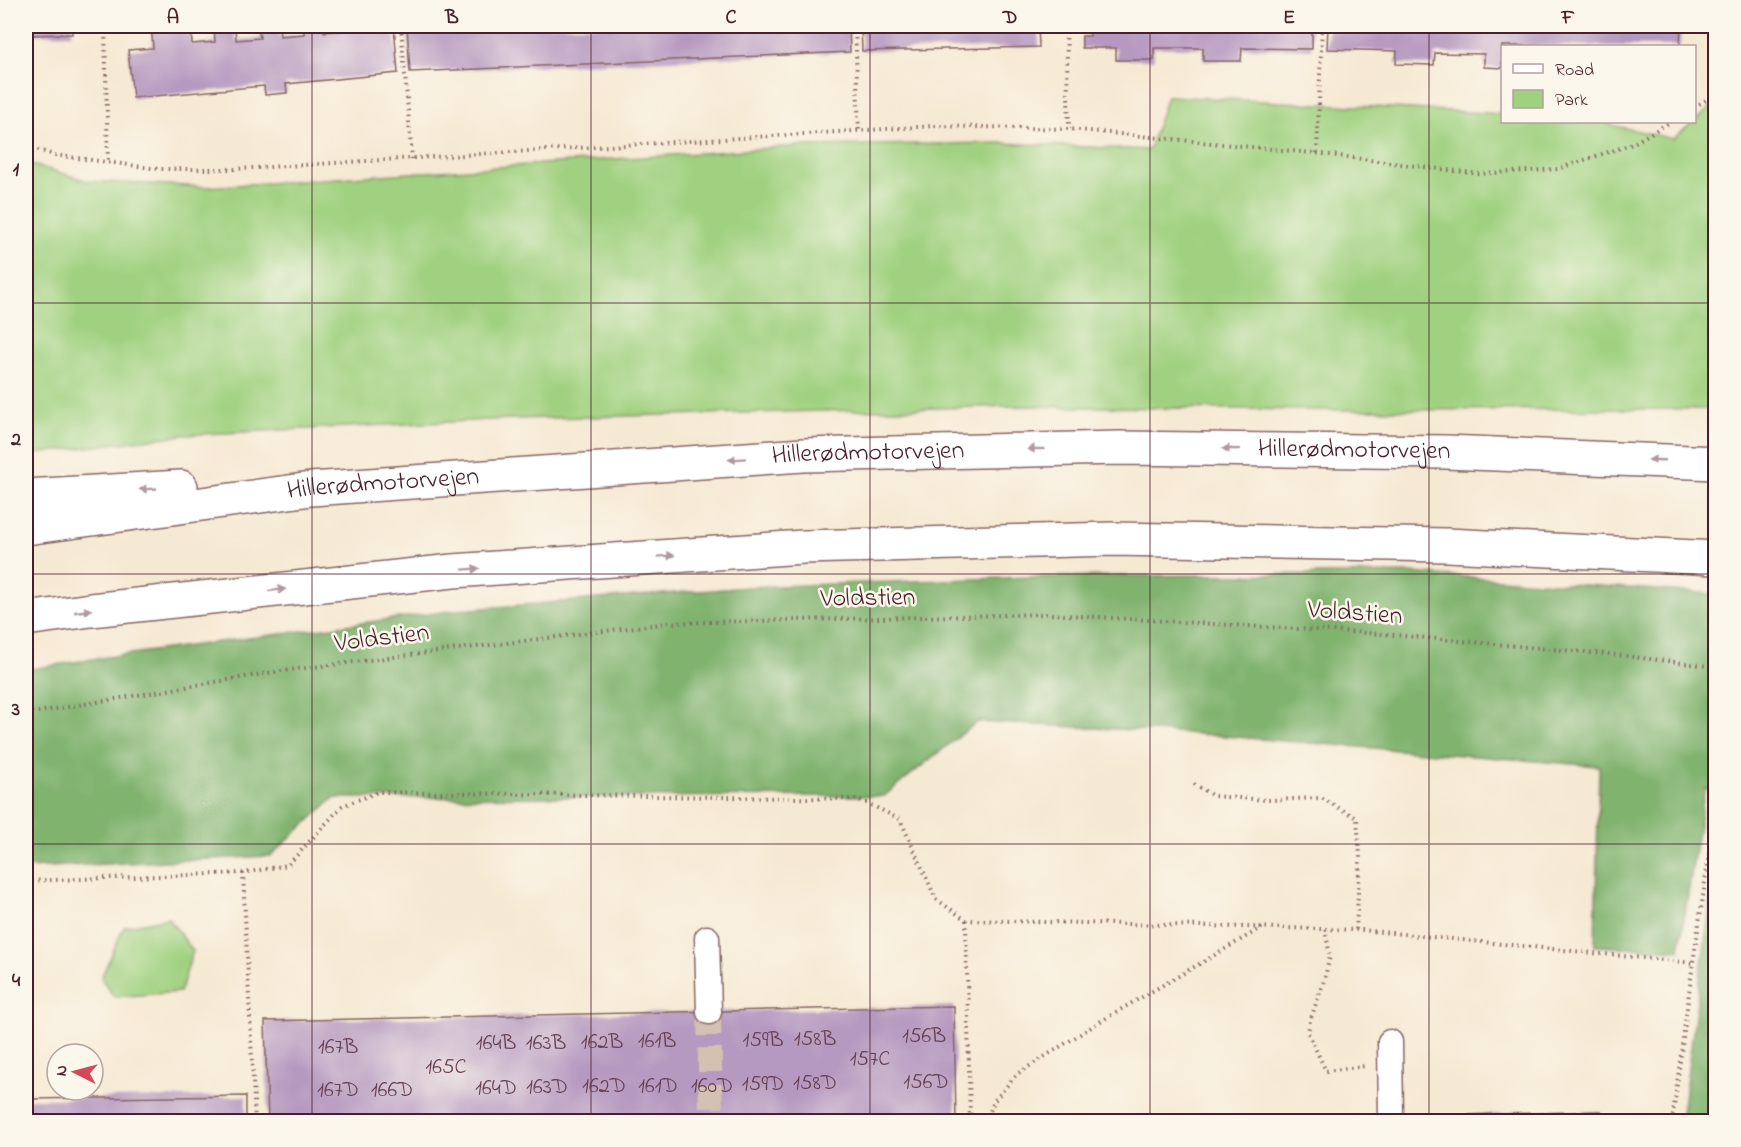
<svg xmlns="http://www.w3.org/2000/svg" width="1741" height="1147" viewBox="0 0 1741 1147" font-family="'Indie Flower',sans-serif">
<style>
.green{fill:#a0d180;stroke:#757856;stroke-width:1.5}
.forest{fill:#80b36e;stroke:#65694c;stroke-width:1.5}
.building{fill:#b699c0}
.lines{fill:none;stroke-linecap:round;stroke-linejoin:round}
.minor-tunnel{stroke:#d4c1b1;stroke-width:24;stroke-dasharray:24 12;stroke-linecap:butt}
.minor-casing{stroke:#866666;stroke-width:27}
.motorway-casing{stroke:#866666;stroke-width:36}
.path{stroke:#866666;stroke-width:4;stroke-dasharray:1.5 4.5;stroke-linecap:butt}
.minor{stroke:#fff;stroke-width:24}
.motorway{stroke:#fff;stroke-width:33}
.oneway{fill:#ae9aa0}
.grid{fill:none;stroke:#4a1f2b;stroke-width:1.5;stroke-opacity:0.55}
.labels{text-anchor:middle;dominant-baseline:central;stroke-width:5;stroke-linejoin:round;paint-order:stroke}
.number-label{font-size:22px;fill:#653e50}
.street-label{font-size:26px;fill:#4a1f2b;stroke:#fbf7ec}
.neatline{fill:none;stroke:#4a1f2b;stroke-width:2}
.grid-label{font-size:20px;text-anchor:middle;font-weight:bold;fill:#4a1f2b}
</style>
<rect width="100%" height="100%" fill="#fbf7ec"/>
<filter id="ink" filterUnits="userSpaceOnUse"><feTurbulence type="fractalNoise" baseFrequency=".0167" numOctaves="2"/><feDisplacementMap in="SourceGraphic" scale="12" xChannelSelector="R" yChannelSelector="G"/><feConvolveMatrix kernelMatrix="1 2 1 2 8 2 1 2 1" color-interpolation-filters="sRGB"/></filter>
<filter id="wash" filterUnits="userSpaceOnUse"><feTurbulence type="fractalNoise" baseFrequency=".008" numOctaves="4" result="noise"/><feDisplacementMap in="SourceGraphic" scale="24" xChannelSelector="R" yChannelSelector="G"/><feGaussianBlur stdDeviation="1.35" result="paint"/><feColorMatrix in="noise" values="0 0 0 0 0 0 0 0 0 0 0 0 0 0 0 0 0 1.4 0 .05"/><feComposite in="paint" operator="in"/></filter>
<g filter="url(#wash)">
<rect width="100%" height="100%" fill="#f6e9d3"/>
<path class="green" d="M1167,96L1502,114V122H1599L1673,139L1715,104V409L1303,410L1016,406L510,419L182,435L26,455V163L88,181L207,187L801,146L1001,143L1149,150Z
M168,918L193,951L180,992L114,997L101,978L124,927Z"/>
<path class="forest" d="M1411,573L1715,594V793L1705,788L1679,950L1595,946L1599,766L1173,732L977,722L884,796L334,798L270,856L26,868V670L93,659L458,610L749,587L1032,577Z
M1715,866V1121H1681Z"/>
<g id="blocks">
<path class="building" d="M26,26H72V34L26,35Z
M151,26H191L192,44L215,42L214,26H235L236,40L260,38L258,26H279L280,36L304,34V26H324V32L348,30L347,26H368L369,27L394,26L398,73L286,84L287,93L265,95L264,86L133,98L128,50L153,48Z
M407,26H849L850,52L410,72Z
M861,26H1038L1039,47L862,51Z
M1090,26H1312V49L1242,48L1241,61H1203V48H1154V60H1116V48H1082V36H1090Z
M1328,26H1681L1680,46H1502V68L1484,67V54L1435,53L1434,65L1396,64L1397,51L1327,49Z
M954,1006L956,1122H268L265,1021Z
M246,1096V1122H26V1099Z
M1601,1111V1122H1288V1120Z"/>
</g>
</g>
<g filter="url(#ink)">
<use href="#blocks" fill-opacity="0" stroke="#866666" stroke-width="1.5"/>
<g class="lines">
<path class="minor-tunnel" d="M709,1012L711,1122"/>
<g class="minor-casing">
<path id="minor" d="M707,938L709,1012
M1390,1042L1391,1117"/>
</g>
<g class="motorway-casing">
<g id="motorway">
<path d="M26,496L181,487"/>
<path id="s1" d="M26,528L311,489L803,455L1120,448L1446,452L1716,463"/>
<path d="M26,619L91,610L453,571L803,547L1113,539L1447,545L1716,558"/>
</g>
</g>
<path class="path" d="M105,26L108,162
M401,26L412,159
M855,26L859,132
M1066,26L1069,129
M1694,107L1711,97L1716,91
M26,146L54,155L159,169H237L934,126L1069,129L1323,154L1479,174L1558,169L1632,144L1670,122
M1317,153L1322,26
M26,714L281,671L669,623L1047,614L1382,634L1618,655L1716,667
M1194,784L1213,796L1266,800L1321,798L1357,818L1360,856L1356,930
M243,873L255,1122
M26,881L243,873L288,865L342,806L378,792L858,799L900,819L936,899L966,920L1362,930L1693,963
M966,920L970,1122
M1325,929L1330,956L1324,981L1310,1021L1308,1033L1326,1071L1366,1066
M986,1122L994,1101L1017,1074L1101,1021L1263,927
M1672,1122L1693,963L1716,809"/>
<use href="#minor" class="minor"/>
<use href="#motorway" class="motorway"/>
</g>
<defs><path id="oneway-solid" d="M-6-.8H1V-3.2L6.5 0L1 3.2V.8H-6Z" transform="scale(1.5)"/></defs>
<g class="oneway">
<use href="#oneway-solid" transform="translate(1036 449) rotate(179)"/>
<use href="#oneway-solid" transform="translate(1231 449) rotate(-179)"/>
<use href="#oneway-solid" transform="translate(737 459) rotate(176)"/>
<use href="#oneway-solid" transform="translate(1657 460) rotate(-178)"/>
<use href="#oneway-solid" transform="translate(148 489) rotate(177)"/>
<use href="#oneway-solid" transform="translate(666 556) rotate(-4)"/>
<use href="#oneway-solid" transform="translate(471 569) rotate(-4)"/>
<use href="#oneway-solid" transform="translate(277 590) rotate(-6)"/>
<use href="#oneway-solid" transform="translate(83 611) rotate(-8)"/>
</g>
</g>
<path class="grid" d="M312,26V1122M591,26V1122M870,26V1122M1150,26V1122M1429,26V1122M26,303H1716M26,574H1716M26,844H1716"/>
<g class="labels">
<g class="number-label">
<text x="924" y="1037">156B</text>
<text x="815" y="1040">158B</text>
<text x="763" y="1041">159B</text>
<text x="657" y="1042">161B</text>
<text x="602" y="1043">162B</text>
<text x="496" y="1044">164B</text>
<text x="546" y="1044">163B</text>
<text x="338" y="1048">167B</text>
<text x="870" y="1060">157C</text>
<text x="446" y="1068">165C</text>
<text x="926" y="1083">156D</text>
<text x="815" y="1084">158D</text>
<text x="763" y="1085">159D</text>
<text x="604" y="1087">162D</text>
<text x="658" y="1087">161D</text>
<text x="712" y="1087">160D</text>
<text x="547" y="1088">163D</text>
<text x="496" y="1089">164D</text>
<text x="338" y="1091">167D</text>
<text x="392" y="1091">166D</text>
</g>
<g class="street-label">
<text stroke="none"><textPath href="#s1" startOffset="1332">Hillerødmotorvejen</textPath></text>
<text stroke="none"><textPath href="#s1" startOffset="846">Hillerødmotorvejen</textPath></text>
<text stroke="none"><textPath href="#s1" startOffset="360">Hillerødmotorvejen</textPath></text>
<text transform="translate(868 599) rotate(-1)">Voldstien</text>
<text transform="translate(1355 614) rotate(4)">Voldstien</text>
<text transform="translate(382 639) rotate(-7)">Voldstien</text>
</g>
</g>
<rect width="1741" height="1147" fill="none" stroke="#fbf7ec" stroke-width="66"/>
<rect x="1501" y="45" width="195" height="78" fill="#fbf7ec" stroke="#b4a19f" stroke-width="1.5"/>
<rect x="1513" y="64" width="30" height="9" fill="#ffffff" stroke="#b4a19f" stroke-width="1.5"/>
<text x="1555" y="75" font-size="18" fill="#4a1f2b">Road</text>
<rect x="1513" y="90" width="30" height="18" fill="#a0d180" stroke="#b4a19f" stroke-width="1.5"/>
<text x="1555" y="105" font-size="18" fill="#4a1f2b">Park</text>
<g transform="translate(75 1072) rotate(276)"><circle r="28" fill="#fbf7ec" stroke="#b4a19f" stroke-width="1.5"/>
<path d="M0-4.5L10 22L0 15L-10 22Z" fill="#d1495b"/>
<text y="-9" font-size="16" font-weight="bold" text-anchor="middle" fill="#4a1f2b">N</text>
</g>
<rect x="33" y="33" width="1675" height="1081" class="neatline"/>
<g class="grid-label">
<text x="173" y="23">A</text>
<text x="452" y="23">B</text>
<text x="731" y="23">C</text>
<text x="1010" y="23">D</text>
<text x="1289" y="23">E</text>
<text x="1568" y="23">F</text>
<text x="16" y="175">1</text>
<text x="16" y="445">2</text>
<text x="16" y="715">3</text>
<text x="16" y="986">4</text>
</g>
</svg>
